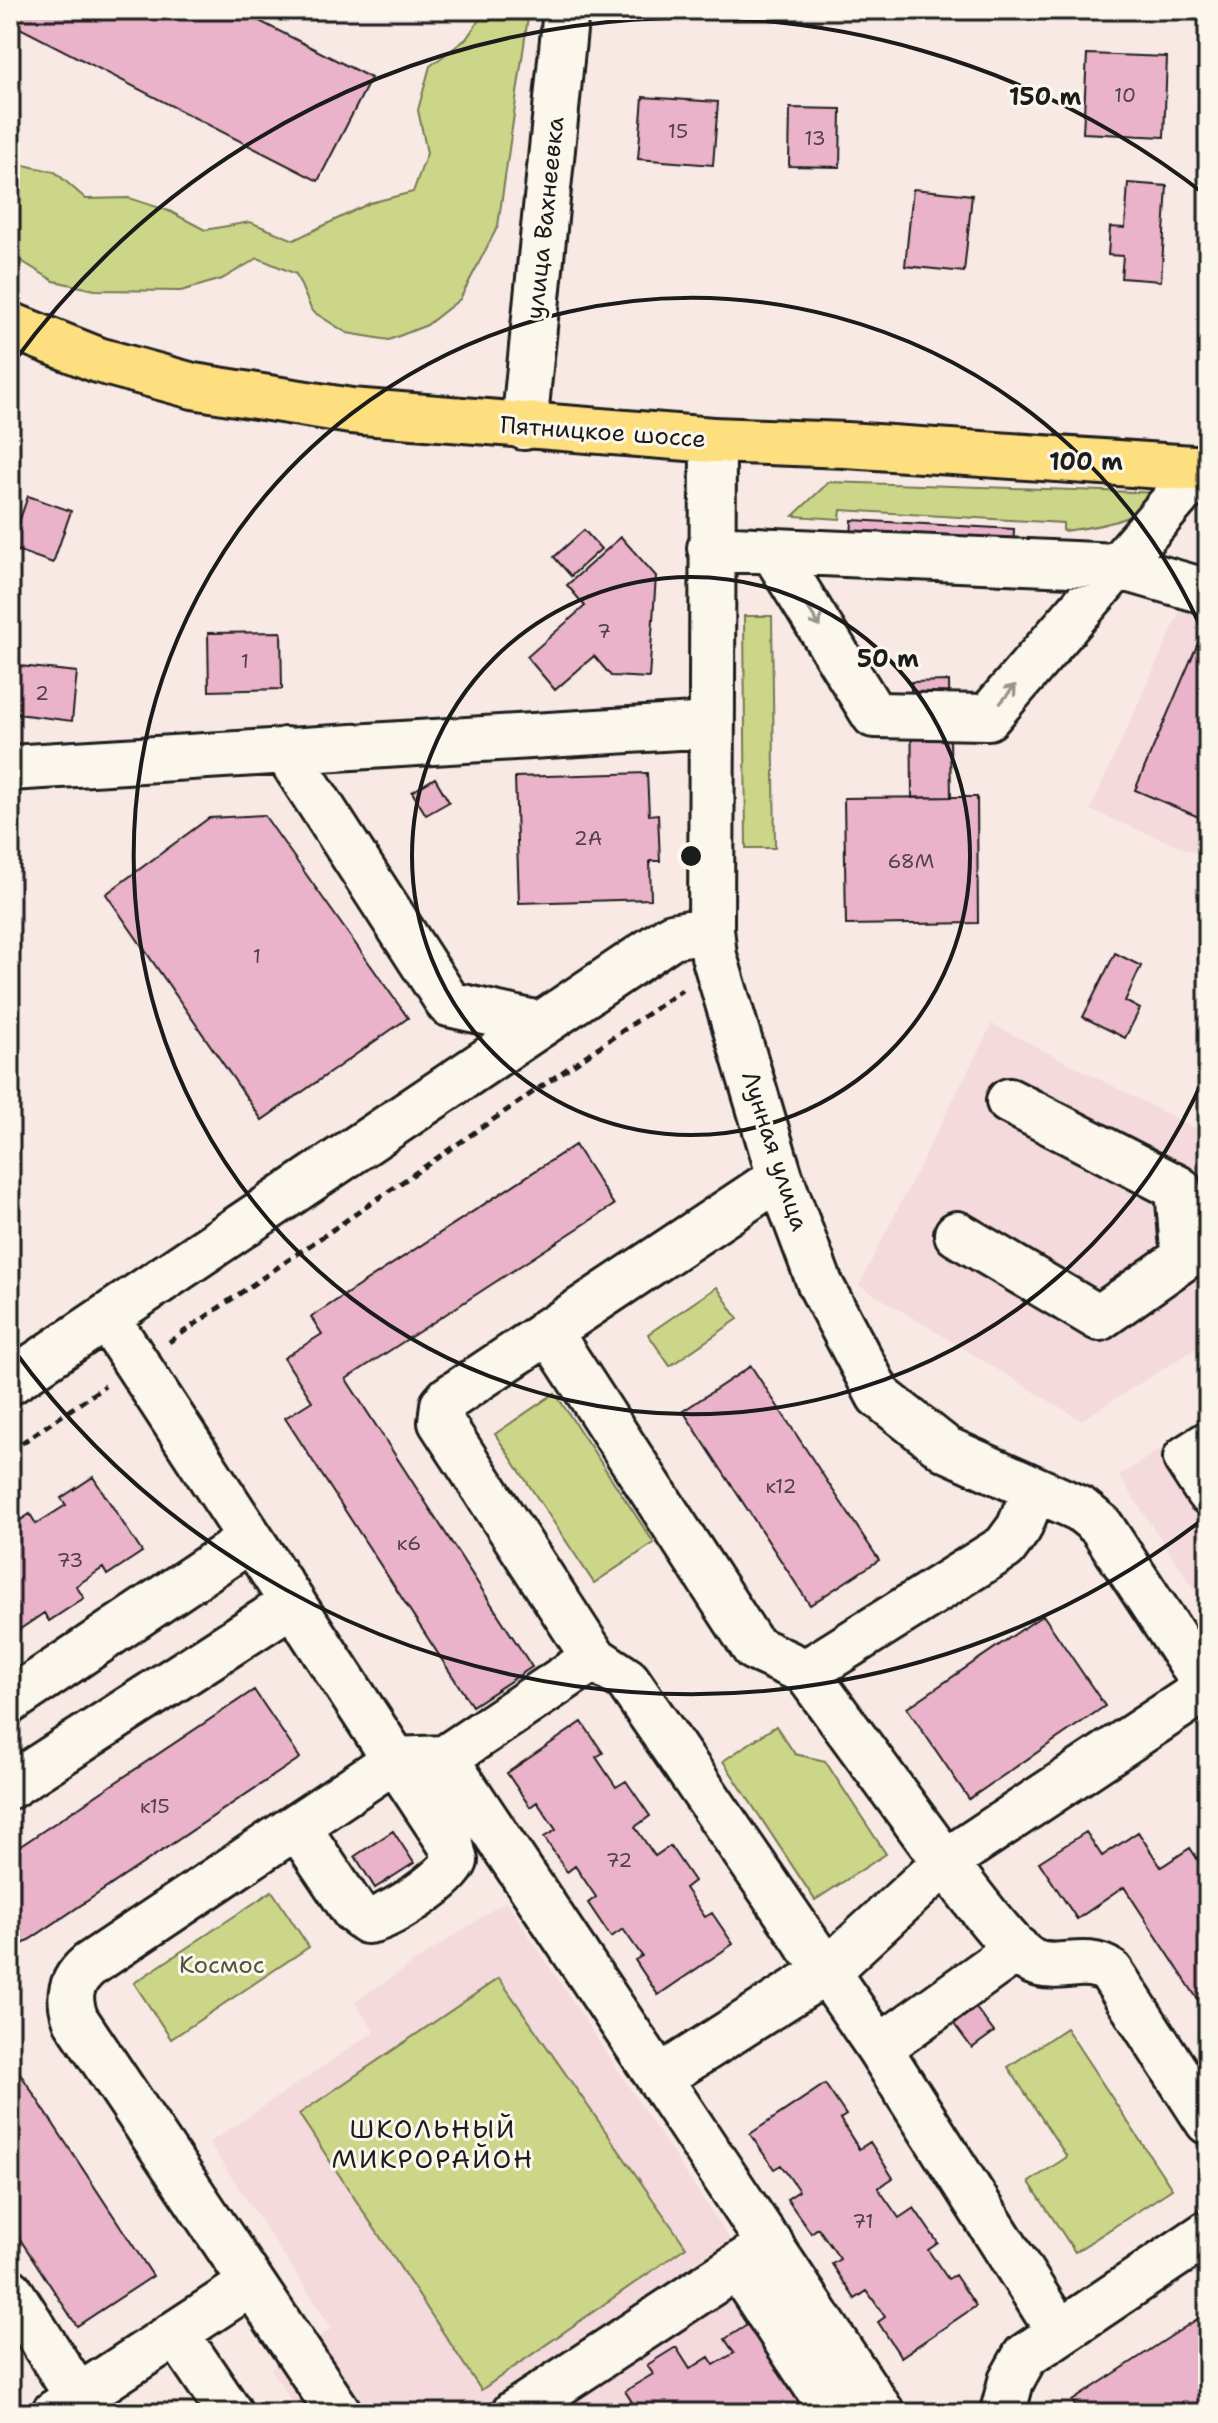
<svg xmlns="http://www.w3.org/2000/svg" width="1218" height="2423" viewBox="0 0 1218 2423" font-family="'Shantell Sans',sans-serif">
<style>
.built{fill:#f4d9dd}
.green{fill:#cbd689;stroke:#747952;stroke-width:2}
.building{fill:#eab3c9;stroke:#1c1c1c;stroke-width:2}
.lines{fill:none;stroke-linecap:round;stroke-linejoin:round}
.minor-casing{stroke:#1c1c1c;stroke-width:50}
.major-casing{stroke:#1c1c1c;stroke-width:50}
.path{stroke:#1c1c1c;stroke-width:5;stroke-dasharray:8 6;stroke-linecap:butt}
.minor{stroke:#fbf7ec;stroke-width:44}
.major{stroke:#fedf80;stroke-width:44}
.oneway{stroke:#97948e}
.ring{fill:none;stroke:#1c1c1c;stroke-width:4}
.labels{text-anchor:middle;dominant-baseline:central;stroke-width:6;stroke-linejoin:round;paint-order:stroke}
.number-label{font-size:20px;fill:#504247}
.street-label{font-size:24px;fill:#1c1c1c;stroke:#fbf7ec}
.park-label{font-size:24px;fill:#51543d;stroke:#fbf7ec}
.neighbourhood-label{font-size:26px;letter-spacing:2px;fill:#1c1c1c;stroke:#fbf7ec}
.centre{fill:#1c1c1c;stroke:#fbf7ec;stroke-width:4}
.ring-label{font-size:24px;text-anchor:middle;font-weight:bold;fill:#1c1c1c;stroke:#fbf7ec;stroke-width:6;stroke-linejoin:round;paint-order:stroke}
</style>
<rect width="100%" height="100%" fill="#f8e9e5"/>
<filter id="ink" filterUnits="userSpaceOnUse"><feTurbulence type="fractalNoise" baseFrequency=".0125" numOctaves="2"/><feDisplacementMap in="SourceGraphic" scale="16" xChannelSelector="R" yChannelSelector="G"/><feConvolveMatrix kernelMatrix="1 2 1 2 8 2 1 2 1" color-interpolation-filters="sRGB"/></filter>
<g filter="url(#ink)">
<path class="built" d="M1208,550V858L1090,810Z
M992,1024L1208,1135V1341L1081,1420L859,1285Z
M1208,1418V1610L1119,1476Z
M506,1901L744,2261L863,2413H300L271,2369L332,2328L209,2143L374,2032L355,2002Z"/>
<path class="green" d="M486,10H529L498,226L460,299L427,325L389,340L347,333L312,311L296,274L258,258L222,279L181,291L95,290L54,281L10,254V162L55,172L86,199L129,198L169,211L205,230L250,222L294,240L370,203L413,192L427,153L418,110L430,66L466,39Z
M829,482L1163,493C1134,522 1102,526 1063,531V523L841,510L840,519L793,516Z
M744,616H772L775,848H746Z
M717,1287L738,1319L670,1366L648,1334Z
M555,1393L654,1543L594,1583L495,1434Z
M776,1726L795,1754L825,1761L886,1854L815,1900L723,1761Z
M272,1891L309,1947L171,2039L134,1983Z
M499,1978L686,2247L481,2390L299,2114Z
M1066,2028L1172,2189L1075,2252L1029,2182L1067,2157L1008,2067Z"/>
<path class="building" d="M10,10H238L371,78L318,181L10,23Z
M1087,54L1167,57L1164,137L1083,133Z
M643,97L718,102L713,165L638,159Z
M790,108L841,109L840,167L789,166Z
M1128,183L1167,186L1161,281L1121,278L1123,256L1108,255L1110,227L1125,228Z
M913,189L972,195L964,272L905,266Z
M28,496L71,511L53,563L10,548Z
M852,520L1014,529L1013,549L851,540Z
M584,530L601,549L571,576L554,557Z
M621,537L656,576L649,678L611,676L594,656L555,690L527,657L585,606L567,585Z
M281,632L282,689L209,691L208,633Z
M1201,636L1208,639V821L1135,790Z
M10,665L77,672L72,721L10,713Z
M949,681L951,797L912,798L911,682Z
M647,773L649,815L658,814L660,861H650L651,899L519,903L515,777Z
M435,778L449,802L426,815L412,792Z
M951,797H977L978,923L846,925L844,798Z
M264,815L408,1018L262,1120L106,894L209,818Z
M1115,953L1141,966L1125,1001L1140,1009L1125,1038L1083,1017Z
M575,1145L614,1205L346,1379L532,1667L472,1706L285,1418L312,1401L284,1358L322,1334L311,1317Z
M751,1366L879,1560L810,1605L683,1411Z
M93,1477L142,1552L107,1575L103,1568L76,1586L84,1598L49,1621L44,1613L13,1634L18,1642L10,1647V1527L30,1514L36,1524L66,1505L61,1498Z
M1043,1615L1105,1706L969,1799L907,1708Z
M254,1690L300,1758L23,1944L10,1925V1853Z
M582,1722L603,1753L596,1757L616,1787L626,1781L650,1816L635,1827L655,1856L670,1846L694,1881L685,1888L705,1917L712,1913L733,1944L658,1995L635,1960L642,1956L623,1929L611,1937L588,1903L596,1897L575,1866L567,1872L544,1837L556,1830L537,1802L530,1807L507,1773Z
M393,1831L414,1863L375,1888L355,1856Z
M1086,1832L1102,1856L1138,1832L1161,1867L1190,1848L1208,1875V2015L1124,1887L1077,1919L1039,1862Z
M976,2008L994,2032L972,2048L954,2024Z
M10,2058L153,2276L77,2326L10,2224Z
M825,2084L846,2115L840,2119L859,2149L870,2142L893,2178L878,2188L899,2218L914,2208L938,2243L928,2250L948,2279L955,2275L976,2306L901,2357L878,2322L885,2317L867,2291L855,2299L832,2264L840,2259L818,2228L811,2233L787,2199L799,2191L781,2165L774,2169L750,2134Z
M1208,2312V2399L1187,2413H1080L1072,2401Z
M752,2322L811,2413H639L625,2391L653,2374L647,2365L676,2347L690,2369L709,2357L714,2365L734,2353L725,2339Z"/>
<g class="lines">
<g class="minor-casing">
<path id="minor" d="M524,427L566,10
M713,440L711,929L714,956L780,1177L820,1284L879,1396L946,1449L1080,1509L1101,1526L1208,1689
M710,548L1117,566L1208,592
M773,551L874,715L988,717L1182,491L1208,476
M285,750L449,1004L539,1024
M10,768L711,725
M1009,1101L1178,1188L1182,1238L1193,1252
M780,1177L449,1398L443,1405L441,1422L594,1658L627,1680L879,2048L1059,2332
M957,1234L1099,1318L1208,1241
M548,1330L754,1648L806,1672
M10,1382L672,936L711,929
M1208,1444L1186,1458L1208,1492
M1035,1489L1019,1528L1005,1547L806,1672L945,1862L1208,1687
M251,1539L395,1760L445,1758L594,1658
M10,1701L251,1539L107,1318
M445,1758L659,2078
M10,1786L293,1603
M879,2048L1017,1949
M737,2266L834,2413
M252,2283L339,2413
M10,2291L78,2397
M54,2413L176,2333
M230,2413L176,2333L252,2283L76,2020C67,1997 70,1981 89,1965L395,1760L451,1845L455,1861C448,1879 387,1920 367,1921L354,1911L297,1826
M514,2413L771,2244
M882,2413L659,2078L827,1971L945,1862C962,1883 1011,1952 1033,1962C1060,1973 1085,1954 1111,1972L1208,2122
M1007,2413L1004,2408L1011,2381L1025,2356L1208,2233"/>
</g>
<g class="major-casing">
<path id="major" d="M10,325L98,360L193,386L351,411L713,440L846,445L1208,469"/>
</g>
<path class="path" d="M169,1342L682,990
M10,1451L105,1386"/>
<use href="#minor" class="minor"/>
<use href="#major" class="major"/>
</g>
<defs><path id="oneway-shaft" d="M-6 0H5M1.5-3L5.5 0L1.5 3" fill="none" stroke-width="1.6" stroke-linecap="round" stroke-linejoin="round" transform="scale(2)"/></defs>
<g class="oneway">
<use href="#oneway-shaft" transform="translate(814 617) rotate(58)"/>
<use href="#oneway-shaft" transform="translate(1008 694) rotate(-50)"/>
</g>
</g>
<g class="ring">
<circle cx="691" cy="856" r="279"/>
<path d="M1207 1070A558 558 0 1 1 1207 642"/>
<path d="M1207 1516A838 838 0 0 1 13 1349M13 363A838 838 0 0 1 1207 196"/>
</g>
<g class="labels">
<g class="number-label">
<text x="1125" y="95">10</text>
<text x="678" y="131">15</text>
<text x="815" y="138">13</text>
<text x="604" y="631">7</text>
<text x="245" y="661">1</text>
<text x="42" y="693">2</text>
<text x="588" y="838">2А</text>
<text x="911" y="861">68М</text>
<text x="257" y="956">1</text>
<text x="781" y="1486">к12</text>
<text x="409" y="1543">к6</text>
<text x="70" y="1560">73</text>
<text x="155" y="1806">к15</text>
<text x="619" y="1860">72</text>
<text x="863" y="2221">71</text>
</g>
<g class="street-label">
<text transform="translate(545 218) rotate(-84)">улица Вахнеевка</text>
<text transform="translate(603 432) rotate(4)">Пятницкое шоссе</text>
<text transform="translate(775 1151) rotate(72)">Лунная улица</text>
</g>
<g class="park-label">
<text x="222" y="1965">Космос</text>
</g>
<g class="neighbourhood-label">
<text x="433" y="2128">ШКОЛЬНЫЙ<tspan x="433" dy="30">МИКРОРАЙОН</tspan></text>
</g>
</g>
<circle cx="691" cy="856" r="12" class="centre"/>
<g class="ring-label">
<text x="1045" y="105">150 m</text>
<text x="1086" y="470">100 m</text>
<text x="888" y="667">50 m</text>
</g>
<rect width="1218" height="2423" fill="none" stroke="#fbf7ec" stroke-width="40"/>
<rect x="20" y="20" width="1178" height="2383" fill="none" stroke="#1c1c1c" stroke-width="3" filter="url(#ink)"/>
</svg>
